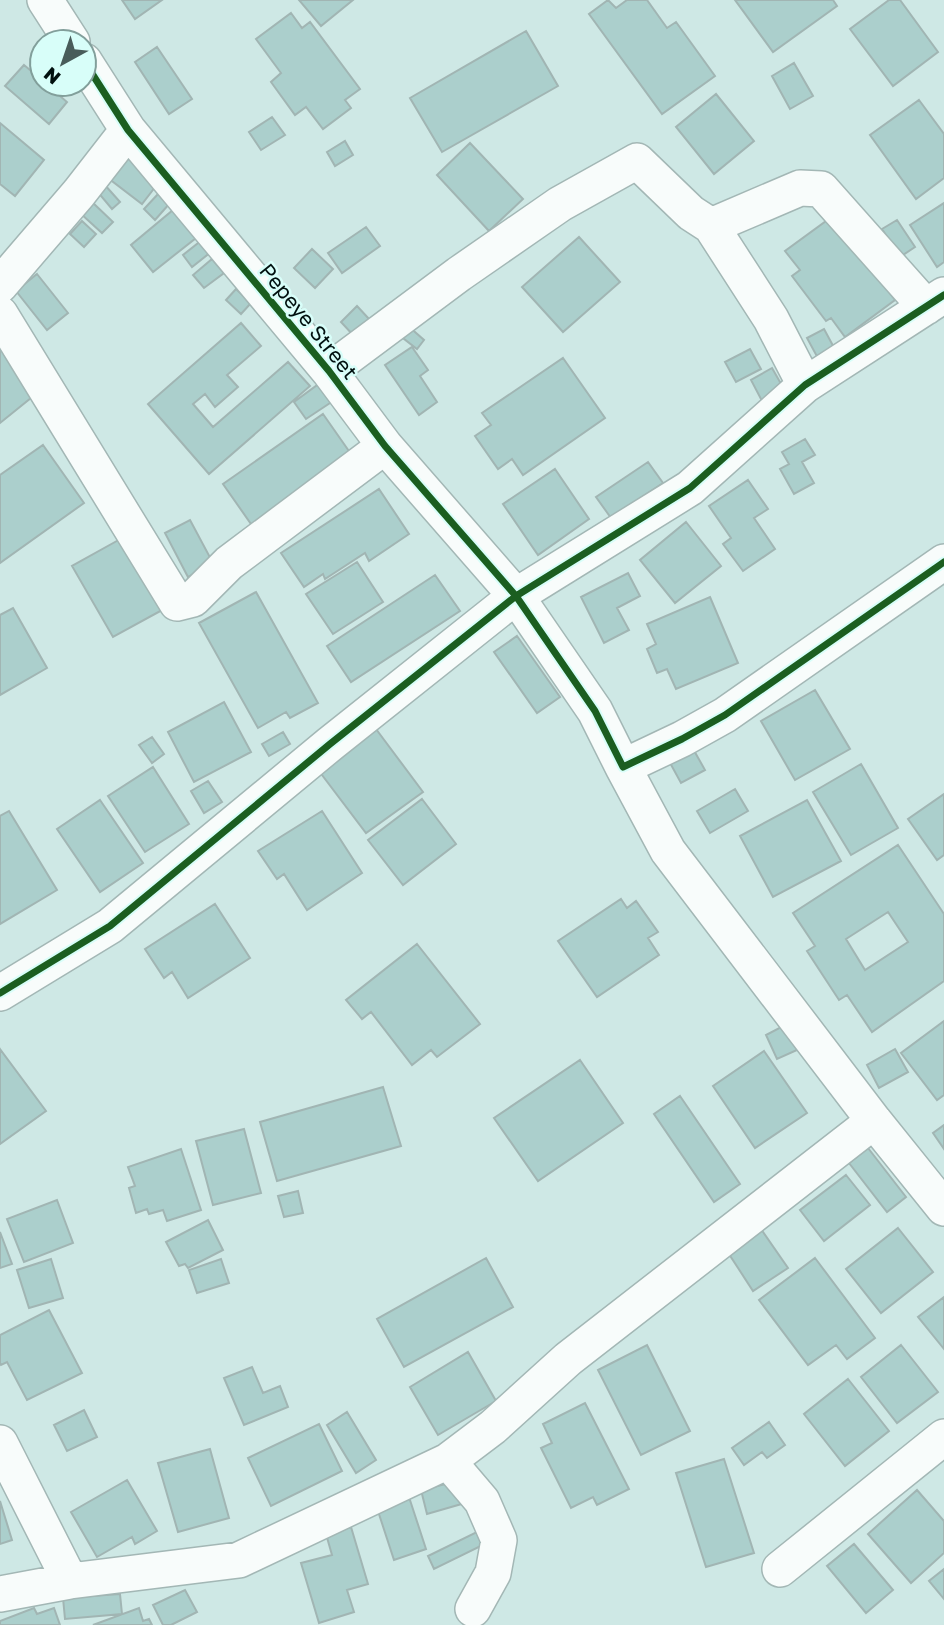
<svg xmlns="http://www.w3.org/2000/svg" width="944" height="1625" viewBox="0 0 944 1625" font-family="'Golos Text',sans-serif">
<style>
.building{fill:#abcfcc;stroke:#a1b5b3;stroke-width:2;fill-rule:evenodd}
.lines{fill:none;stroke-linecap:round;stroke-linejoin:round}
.street-casing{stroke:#a3b7b5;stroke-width:38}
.street{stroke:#f8fcfb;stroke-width:35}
.cycleway-casing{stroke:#d8fef9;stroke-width:11}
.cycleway{stroke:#1b5e20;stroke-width:7}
.labels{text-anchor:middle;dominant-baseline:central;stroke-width:5;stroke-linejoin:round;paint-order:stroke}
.street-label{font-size:21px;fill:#01100f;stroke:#d8fef9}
</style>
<rect width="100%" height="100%" fill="#cee8e5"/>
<path class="building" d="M122,0H162L135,19Z
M299,0H353L321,26Z
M608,0L616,8L627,0H647L667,28L676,22L715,76L662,114L589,14Z
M735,0H833L837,6L773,52Z
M889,0H900L938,52L893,86L850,29Z
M291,13L302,28L310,22L360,89L345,100L351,108L323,129L306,107L295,115L271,82L281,73L256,39Z
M526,31L558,86L442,152L410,98Z
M157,47L192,99L169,114L135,62Z
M794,63L813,96L790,109L772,76Z
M24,65L42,80V84H46L67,102L49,124L5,86Z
M716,94L754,141L714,174L676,127Z
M919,100L944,134V178L916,199L870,135Z
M272,117L285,135L261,150L249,132Z
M0,123L44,160L15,196L0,184Z
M345,141L353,155L335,166L327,152Z
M470,143L523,199L489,231L437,175Z
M125,156L159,182L142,204L108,178Z
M104,184L120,202L112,209L96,190Z
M159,193L170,203L155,220L144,209Z
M91,201L113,222L102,233L80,213Z
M944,203V262L937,267L910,225Z
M173,210L196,238L153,272L131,245Z
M833,216L895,300L845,337L831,318L826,321L792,276L800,270L785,251Z
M897,220L915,247L900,257L882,229Z
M82,221L96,234L84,247L70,234Z
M366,227L380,246L342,273L328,253Z
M579,237L620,282L563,332L522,287Z
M202,240L211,252L192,267L183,255Z
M312,249L333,269L315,288L294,268Z
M212,259L224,273L204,288L193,275Z
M37,274L68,313L47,330L16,291Z
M236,289L251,303L241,314L226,300Z
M357,306L370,320L354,336L341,322Z
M241,323L261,346L227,375L238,387L215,407L205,394L193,404L213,427L288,362L310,386L209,474L148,404Z
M407,325L424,340L417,349L399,335Z
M824,329L837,353L820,362L807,338Z
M0,336L42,389L0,423Z
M412,347L428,370L420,376L437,402L419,415L385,365Z
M750,349L761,369L736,382L725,362Z
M563,358L605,418L523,475L512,459L498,469L475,436L491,425L482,413Z
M772,368L784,389L762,401L751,380Z
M320,383L333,401L306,419L294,402Z
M323,414L358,464L258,534L223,484Z
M805,439L815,455L802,462L814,483L794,494L780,469L789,464L782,452Z
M43,445L84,503L0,563V475Z
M648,462L663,483L611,518L596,497Z
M555,469L589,519L538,555L503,504Z
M748,480L768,509L754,518L775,549L743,571L723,544L731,538L709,506Z
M379,489L409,534L369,561L365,553L325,579L323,574L304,587L281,553Z
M190,520L213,563L188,577L165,533Z
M686,522L721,566L675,603L640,560Z
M124,537L164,609L113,637L72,566Z
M357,562L383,602L333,634L306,594Z
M628,573L640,596L617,608L629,630L604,643L581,597Z
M435,575L460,611L351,682L327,646Z
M256,592L318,703L290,718L286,712L258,728L199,623Z
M710,597L738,663L676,689L667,669L657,673L647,649L656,644L647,624Z
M13,608L47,668L0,695V615Z
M517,636L560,697L537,713L494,652Z
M815,690L850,749L795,780L761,721Z
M224,702L251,752L194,782L168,732Z
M376,729L423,792L366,833L319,771Z
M283,732L290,744L269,756L262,744Z
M152,737L164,754L152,763L139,745Z
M692,747L705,770L681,783L669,761Z
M861,764L898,828L851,855L813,792Z
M153,767L189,824L145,852L108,796Z
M208,781L222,802L204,813L191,791Z
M735,789L748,811L710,833L697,811Z
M944,794V855L937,860L908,819Z
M422,799L456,844L403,885L368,840Z
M100,800L143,863L100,892L57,829Z
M807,800L841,861L773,897L740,836Z
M9,811L57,890L0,924V816Z
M322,811L362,873L307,910L284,874L277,879L258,851Z
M898,845L944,914V981L872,1032L847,995L839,1000L807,951L815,946L793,913ZM888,912L908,942L865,970L846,939Z
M621,899L627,908L636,901L658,932L648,938L659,955L597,997L558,941Z
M215,904L250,958L188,998L172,972L164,978L145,949Z
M417,944L480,1024L437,1057L431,1050L412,1065L371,1012L362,1019L346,1000Z
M944,1021V1095L937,1100L901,1053Z
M785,1025L797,1050L777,1059L766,1035Z
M0,1049L46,1111L0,1144Z
M895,1049L908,1072L879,1088L867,1065Z
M764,1051L807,1113L755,1148L713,1086Z
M580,1060L623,1123L538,1181L494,1118Z
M383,1087L401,1146L277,1181L260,1122Z
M680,1096L740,1184L714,1202L654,1114Z
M944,1125V1149L933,1133Z
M244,1129L261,1193L213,1205L196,1141Z
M868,1148L906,1197L887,1212L849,1163Z
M181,1149L201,1210L167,1221L163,1210L149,1214L147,1209L136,1213L129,1188L135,1186L128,1167Z
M846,1175L870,1205L824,1241L800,1210Z
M298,1191L303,1213L284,1217L278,1196Z
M57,1200L73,1243L24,1262L7,1219Z
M208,1220L223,1250L188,1268L185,1264L179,1266L166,1242Z
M898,1228L933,1272L881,1313L846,1269Z
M761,1229L788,1268L753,1291L727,1251Z
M0,1232L12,1264L0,1268Z
M486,1258L513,1307L404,1367L377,1319Z
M815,1258L875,1338L847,1359L836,1345L808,1365L759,1300Z
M51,1259L63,1298L29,1308L17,1270Z
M221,1259L229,1283L197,1293L189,1270Z
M944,1297V1349L918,1317Z
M49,1310L82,1373L27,1400L7,1362L1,1365L0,1363V1335Z
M647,1345L690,1431L641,1455L598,1370Z
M901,1345L938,1392L897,1423L861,1377Z
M468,1352L496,1401L438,1435L410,1387Z
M252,1367L263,1393L280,1386L288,1407L244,1425L224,1378Z
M848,1379L889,1431L845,1466L804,1414Z
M585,1403L629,1489L597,1505L593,1497L571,1508L541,1448L552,1443L543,1424Z
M84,1410L97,1437L67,1451L54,1425Z
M347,1412L376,1460L356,1473L327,1425Z
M769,1422L785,1445L767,1458L762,1452L744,1465L732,1448Z
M319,1424L342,1471L271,1506L248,1458Z
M210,1449L229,1518L178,1532L158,1463Z
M724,1459L754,1553L706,1567L676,1473Z
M127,1480L157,1531L135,1544L132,1537L97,1557L71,1512Z
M458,1481L465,1503L427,1514L421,1490Z
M917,1490L944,1521V1553L911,1583L868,1534Z
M408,1494L426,1549L394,1560L376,1505Z
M0,1501L12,1540L0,1544Z
M351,1527L368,1584L347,1590L354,1612L319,1623L301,1563L332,1555L326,1534Z
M487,1527L493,1540L434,1569L428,1556Z
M854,1544L893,1590L866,1613L827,1566Z
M944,1569V1599L929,1581Z
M185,1590L197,1612L171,1625H163L153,1605Z
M120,1594L122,1614L65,1619L63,1598Z
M34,1608L37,1614L54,1608L60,1625H0V1621Z
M139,1608L143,1621L149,1619L152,1625H93Z"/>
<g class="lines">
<g class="street-casing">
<path id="street" d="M45,0L72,42
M84,61L128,130L329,371L385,446L516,596L595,711L623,767L682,739L725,715L944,562
M711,226L771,319L805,385
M0,285L79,193L128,130
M0,314L177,603L193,599L229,563L385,446
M329,371L459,274L560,204L637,161L691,213L711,226L800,188L821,189L926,307
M623,767L668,851L874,1121L944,1208
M0,993L110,926L330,744L516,596L690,488L805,385L944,295
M0,1443L70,1581
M448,1461L482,1501L499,1540L493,1573L473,1609
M780,1569L944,1437
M0,1594L70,1581L239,1560L448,1461L493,1427L568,1359L874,1121"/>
</g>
<use href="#street" class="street"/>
<g class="cycleway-casing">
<path id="cycleway" d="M84,61L128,130L329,371L385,446L516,596L595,711L623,767L682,739L725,715L944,562
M0,993L110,926L330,744L516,596L690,488L805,385L944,295"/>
</g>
<use href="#cycleway" class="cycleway"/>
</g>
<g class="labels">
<g class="street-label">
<text transform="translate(309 321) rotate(51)">Pepeye Street</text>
</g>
</g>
<g transform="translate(63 63) rotate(220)"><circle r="33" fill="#d8fef9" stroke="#829f9b" stroke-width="2"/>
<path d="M0-5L12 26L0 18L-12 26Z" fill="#495c5a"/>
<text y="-10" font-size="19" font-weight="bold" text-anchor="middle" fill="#01100f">N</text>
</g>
</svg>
